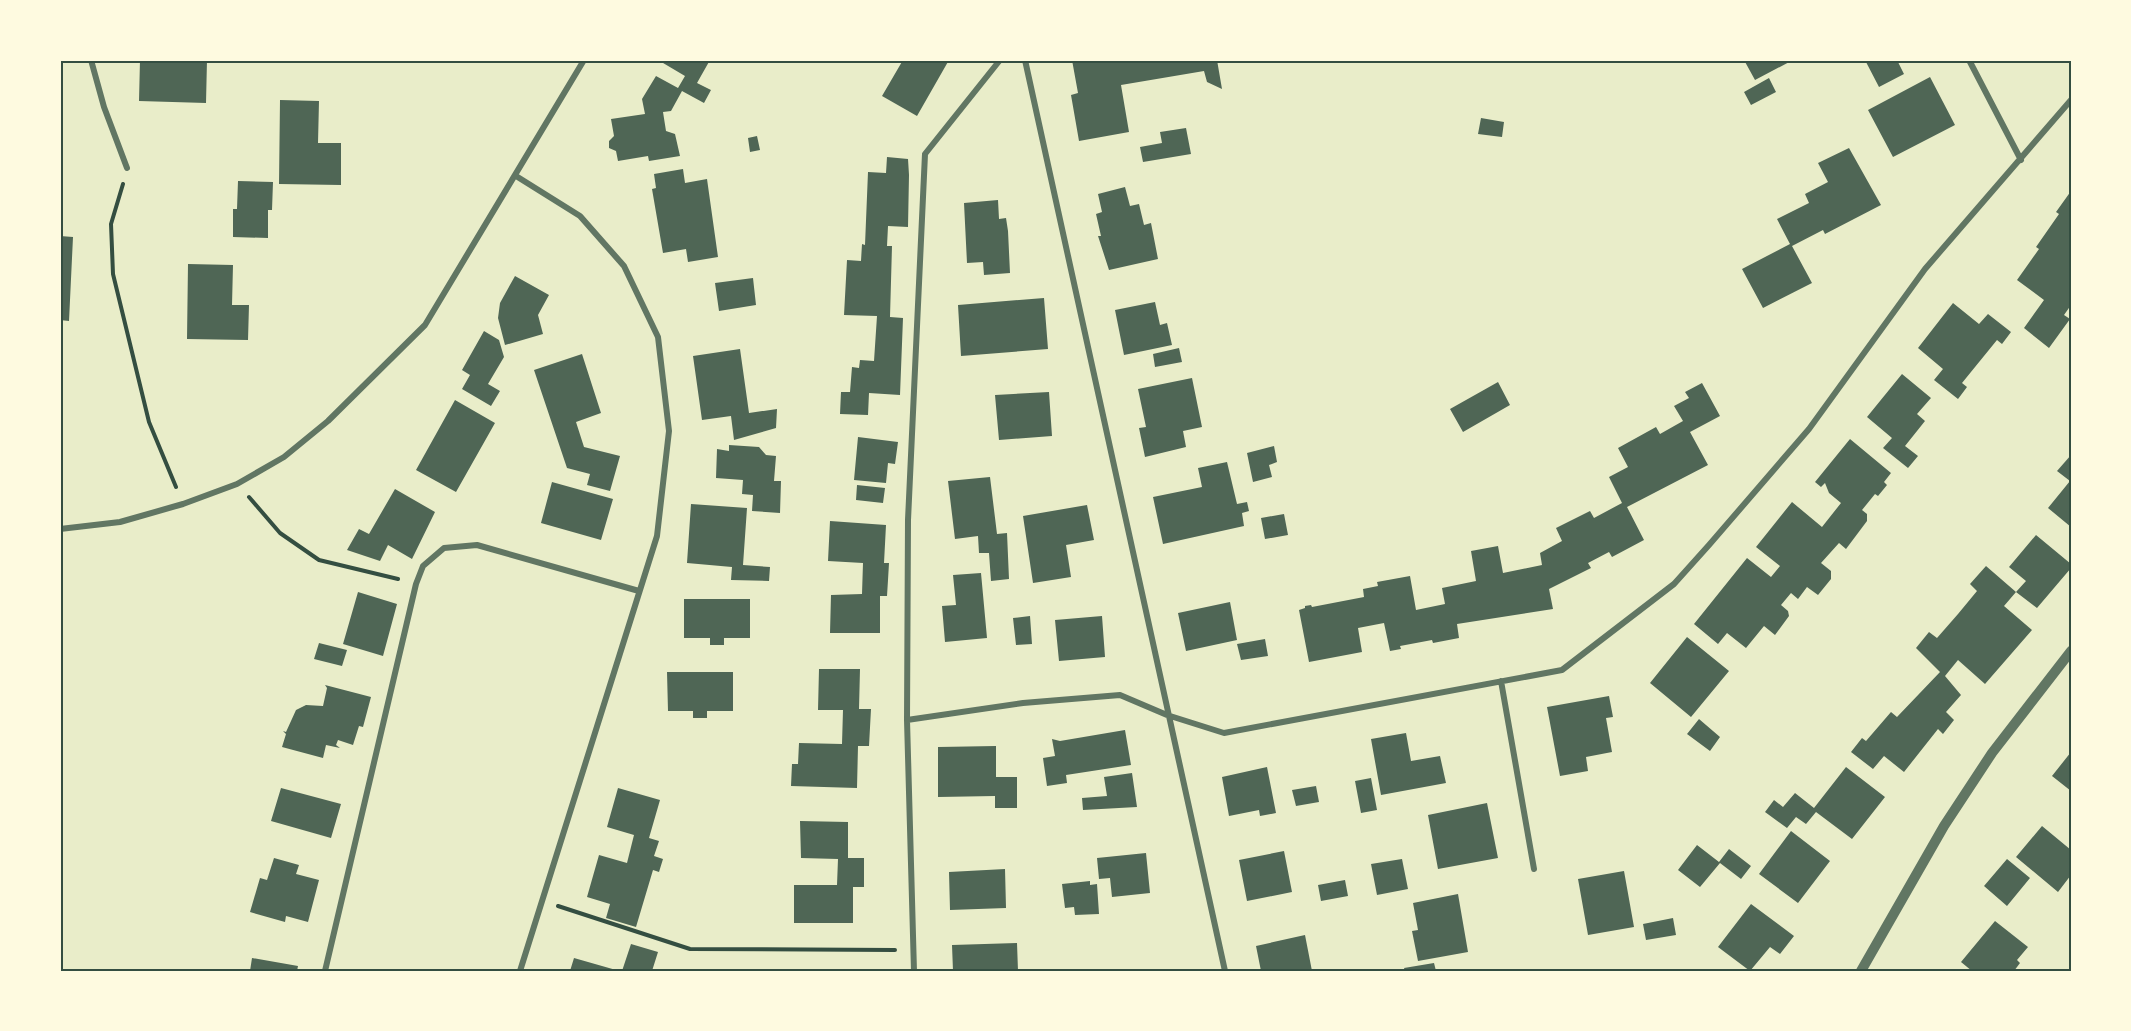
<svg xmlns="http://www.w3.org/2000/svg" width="2131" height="1031" viewBox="0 0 2131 1031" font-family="Bitter,serif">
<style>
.building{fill:#4f6655}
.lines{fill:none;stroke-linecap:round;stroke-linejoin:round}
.path{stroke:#344e41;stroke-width:4}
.minor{stroke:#617663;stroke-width:6}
.tertiary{stroke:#617663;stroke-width:10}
.neatline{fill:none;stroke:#344e41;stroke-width:2}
</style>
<rect width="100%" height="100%" fill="#e9edc9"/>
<path class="building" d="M140,60H207L206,103L139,101Z
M658,60H710L697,83L711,90L704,103L682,91L671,111L663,112L666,131L675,134L680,156L649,161L648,156L618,161L616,151L609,148V141L614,136L611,119L645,114L642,99L656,76L678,88L685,76Z
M903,60H949L917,116L882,96Z
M1072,60H1217L1222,89L1207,82L1204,71L1121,85L1129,132L1079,141L1071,95L1078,93Z
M1744,60H1793L1755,80Z
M1870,60H1897L1904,74L1879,87L1866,62Z
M1930,77L1955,125L1893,157L1868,110Z
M1769,78L1776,92L1751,105L1744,92Z
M280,100L319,101L318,143H341V185L279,184Z
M1481,118L1504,122L1502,137L1478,134Z
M1186,128L1191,154L1143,162L1140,147L1162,143L1160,132Z
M757,136L760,150L750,152L748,138Z
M1849,148L1881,205L1825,234L1823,230L1792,246L1812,283L1763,308L1742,269L1790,244L1777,219L1809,203L1805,194L1828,182L1818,163Z
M887,157L908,159L909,175L908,227L888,226L887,246H892L890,317L903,318L900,395L869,393L868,415L840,414L841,392H850L852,367L859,368L860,360L874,361L877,316L844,315L847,260L861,261L862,244L865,245L868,172L886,173Z
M683,169L685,183L707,179L718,257L688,262L686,249L663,253L652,189L656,188L654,174Z
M238,181L273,182L272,210H268V238L233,237V209H237Z
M1125,187L1130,206L1139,204L1144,225L1151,223L1158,259L1109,270L1098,236H1101L1096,214L1102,212L1098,194Z
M2071,191V305L2064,315L2070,319L2049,348L2024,328L2044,300L2017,280L2039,249L2036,247L2059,214L2056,212Z
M998,200L999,219L1006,218L1008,231L1010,273L984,275L983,262L967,263L964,203Z
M60,236L73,237L69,321L60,320Z
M188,264L233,265L232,305H249L248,340L187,339Z
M515,276L549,295L538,315L543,334L505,345L498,318L500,303Z
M753,278L756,305L719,311L715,283Z
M1044,298L1048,349L961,356L958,305Z
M1155,302L1160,325L1167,323L1172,345L1124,355L1115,310Z
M1953,303L1979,324L1988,314L2011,332L2002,344L1997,340L1962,383L1967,387L1958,399L1934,380L1943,369L1918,348Z
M484,331L499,340L504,357L488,384L500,391L491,406L462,389L470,375L462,370Z
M1179,348L1182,362L1155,367L1153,354Z
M740,349L749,413L777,409L776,428L734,440L731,416L702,420L693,356Z
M582,354L601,413L576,422L584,447L620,456L610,491L587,485L590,474L567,468L534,370Z
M1902,374L1931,398L1917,414L1925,421L1905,446L1918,456L1908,468L1883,448L1892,438L1867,417Z
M1192,378L1202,427L1183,431L1186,447L1145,457L1139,428L1146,427L1138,389Z
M1498,382L1510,405L1463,432L1450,409Z
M1702,383L1720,416L1690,432L1708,465L1627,507L1644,540L1612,557L1609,552L1588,563L1591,568L1549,589L1553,609L1457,624L1459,638L1433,643L1432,640L1400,646L1401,649L1390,651L1384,623L1358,628L1362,652L1309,662L1299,610L1305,608V606L1311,605L1312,607L1364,597L1363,589L1378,586L1377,582L1410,576L1416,610L1445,604L1442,588L1476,581L1471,551L1498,546L1503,573L1542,565L1540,553L1562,541L1556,528L1590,511L1594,518L1622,503L1609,477L1628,467L1618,448L1656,427L1660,434L1683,421L1674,406L1689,398L1685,392Z
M1049,392L1052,436L999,440L995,395Z
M455,400L495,423L456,492L416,470Z
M858,437L898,442L895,464L888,463L886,483L854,480Z
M1850,439L1891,473L1884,482L1887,485L1878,496L1875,494L1862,510L1867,514V521L1846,549L1839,543L1821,563L1831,571V579L1818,595L1807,587L1798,599L1791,593L1781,605L1788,611L1789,616L1775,635L1764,626L1746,648L1727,633L1718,644L1694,624L1747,558L1771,577L1780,566L1756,547L1792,502L1822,527L1841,503L1829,493L1825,483L1821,487L1815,482Z
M729,445L759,447L766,455L776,456L774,481H781L780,513L752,511L753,495L742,494L743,480L716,478L717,449L729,451Z
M1274,446L1277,462L1269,465L1272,477L1253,482L1247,453Z
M2071,455V527L2048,508L2070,481L2057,471Z
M1227,462L1237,504L1247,502L1249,511L1242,513L1244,526L1163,544L1153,497L1202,487L1198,468Z
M990,477L997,534L1007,533L1009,579L991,581L989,553H979L978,536L955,539L948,481Z
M552,482L613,499L601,540L541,523Z
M857,485L885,488L883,503L856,500Z
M395,489L435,512L412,559L388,545L380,561L347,550L359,529L369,534Z
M691,504L747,508L743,565L770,567L769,581L731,580L732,567L687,563Z
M1087,505L1094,540L1066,545L1071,577L1033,583L1023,516Z
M1284,514L1288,535L1265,539L1261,518Z
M830,521L886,525L884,563H889L888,580L887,596H880V633H830L831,595L862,594L863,563L828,561Z
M2036,535L2071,564V568L2037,608L2016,592L2004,606L2032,630L1985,684L1958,660L1945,676L1961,695L1946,712L1954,720L1943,734L1938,729L1904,772L1884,756L1873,769L1851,752L1862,738L1866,741L1891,712L1897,717L1940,672L1916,648L1929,632L1937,638L1958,614L1977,591L1970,584L1986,566L2016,592L2026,581L2009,567Z
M981,573L987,638L945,642L942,606L956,605L953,575Z
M358,592L397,604L383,656L343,644Z
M684,599H750V638H724V645H710V638H684Z
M1230,602L1237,640L1186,651L1178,613Z
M1030,616L1032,644L1016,645L1013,618Z
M1102,616L1105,657L1059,661L1055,620Z
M1687,637L1729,671L1691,717L1650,683Z
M1265,639L1268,656L1241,660L1237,644Z
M319,643L347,650L342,666L314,659Z
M819,669H860L859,709H871L869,746H858L857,788L791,786L792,764H798L799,743L842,744L843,710H818Z
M667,672H733V711H707V718H693V711H668Z
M325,685L371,697L363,727L359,726L353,745L338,740L336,745L340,748L326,745L323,758L282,747L286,734L283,731L286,732L296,710L306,705L323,706L327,688Z
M1609,696L1613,717L1606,718L1612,752L1586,757L1588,771L1560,776L1547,707Z
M1699,719L1720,737L1710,751L1687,734Z
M1125,730L1131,765L1066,775L1067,783L1047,786L1043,758L1055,756L1052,739L1060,741Z
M1406,733L1411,761L1440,756L1446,783L1381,795L1371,739Z
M996,746V777H1017V808H995V796L938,797V747Z
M2071,752V791L2052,776Z
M1267,767L1276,813L1260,816L1259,810L1229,816L1222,777Z
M1846,767L1885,797L1852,839L1816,812L1806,824L1796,817L1787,828L1765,812L1774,800L1783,807L1795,793L1814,808Z
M1132,773L1137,807L1083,810L1082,798L1107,796L1104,777Z
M1371,778L1377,810L1361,813L1355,781Z
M1316,786L1319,802L1296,806L1292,790Z
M281,788L341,804L331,838L271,821Z
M618,788L660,800L649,838L659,841L654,856L663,859L659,872L653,870L636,927L606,918L610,904L587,897L599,855L627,863L634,835L607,827Z
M1487,803L1498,858L1438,869L1428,815Z
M800,821L848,822V858H864V887H853V923H794V885H837L838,859L801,858Z
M2042,826L2071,850V875L2058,892L2016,857Z
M1791,831L1830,861L1798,903L1759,874Z
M1697,845L1719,862L1729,849L1751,866L1741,879L1720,863L1700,887L1678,870Z
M1284,851L1292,892L1247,901L1239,860Z
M1146,853L1150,893L1112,897L1110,878L1099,879L1097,858Z
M274,858L299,865L296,874L319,880L308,922L286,916L285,922L250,912L260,878L267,880Z
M1402,859L1408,889L1377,895L1371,864Z
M2007,859L2030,878L2007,906L1984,886Z
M1005,869L1006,908L950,910L949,872Z
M1624,871L1634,927L1588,935L1578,879Z
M1345,880L1348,896L1321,901L1318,885Z
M1090,881V885L1097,884L1099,914L1075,915L1074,907L1065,908L1062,884Z
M1458,894L1468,952L1418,961L1412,931L1418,930L1413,903Z
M1751,904L1794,936L1780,954L1770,947L1750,971L1718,947Z
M1673,918L1676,935L1646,940L1643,924Z
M1995,921L2028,947L2017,960L2020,963L2014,971H1972L1961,962Z
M1305,935L1312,971H1261L1256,946Z
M1017,943L1018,971H953L952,945Z
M631,944L658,952L652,971H622Z
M252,958L298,966L297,971H250Z
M574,958L616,970V971H570Z
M1434,963L1436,971H1405L1404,968Z"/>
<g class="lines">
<path class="path" d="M123,184L111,224L113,274L149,422L176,487
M249,497L280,533L319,560L398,579
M558,906L690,949L895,950"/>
<path class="minor" d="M91,60L104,107L127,168
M1025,60L1225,971
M1969,60L2021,160
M516,176L580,216L624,266L658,337L669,431L657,536L520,971
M60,529L120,522L183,504L237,484L284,457L328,421L425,325L584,60
M1501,681L1534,869
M907,720L1023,703L1120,695L1167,715L1224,733L1562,670L1674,584L1709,545L1809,429L1925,269L2071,100
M325,971L416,584L423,566L444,548L477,545L639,591
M914,971L907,720L908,520L925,154L1000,60"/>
<path class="tertiary" d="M1861,971L1944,826L1992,753L2071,651"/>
</g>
<rect width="2131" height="1031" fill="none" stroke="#fefae0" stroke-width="123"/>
<rect x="62" y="62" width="2008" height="908" class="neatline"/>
</svg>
